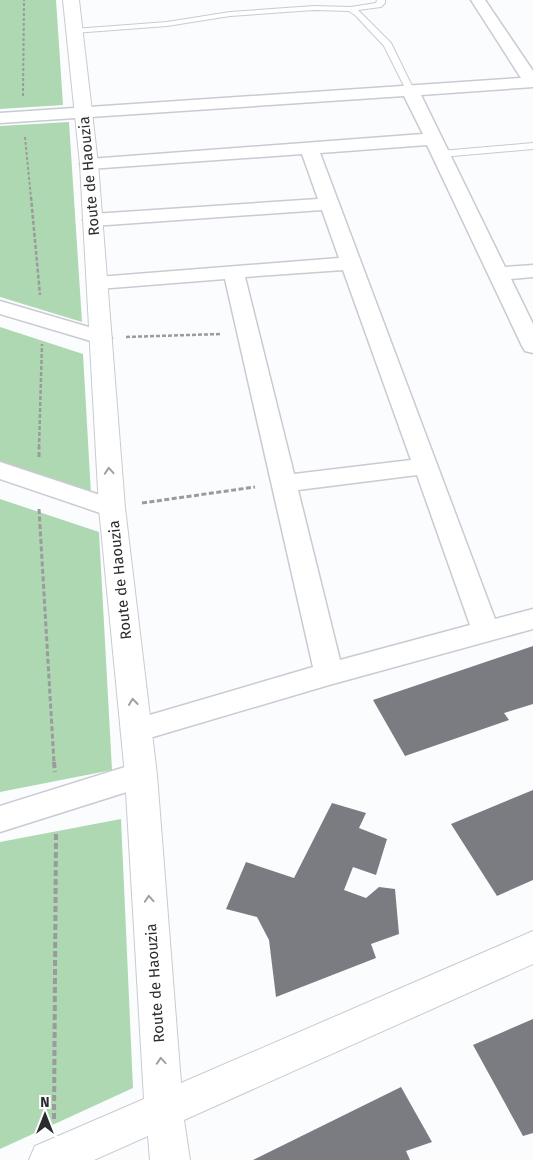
<svg xmlns="http://www.w3.org/2000/svg" width="533" height="1160" viewBox="0 0 533 1160" font-family="'Fira Sans',sans-serif">
<style>
.green{fill:#aed8b1}
.building{fill:#7a7c82}
.lines{fill:none;stroke-linecap:round;stroke-linejoin:round}
.service-casing{stroke:#c8cbd1;stroke-width:2}
.minor-casing{stroke:#c8cbd1;stroke-width:3}
.tertiary-casing{stroke:#c8cbd1;stroke-width:2}
.path-far3{stroke:#9a9b9d;stroke-width:2;stroke-dasharray:3 2;stroke-linecap:butt}
.path-far2{stroke:#9a9b9d;stroke-width:2.5;stroke-dasharray:4 2;stroke-linecap:butt}
.path-far1{stroke:#9a9b9d;stroke-width:3;stroke-dasharray:5 2.5;stroke-linecap:butt}
.path{stroke:#9a9b9d;stroke-width:4;stroke-dasharray:6 3;stroke-linecap:butt}
.service{fill:#fff;fill-rule:evenodd}
.minor{fill:#fff;fill-rule:evenodd}
.tertiary{fill:#fff;fill-rule:evenodd}
.oneway{stroke:#a0a0a1}
.labels{text-anchor:middle;dominant-baseline:central;stroke-width:4;stroke-linejoin:round;paint-order:stroke}
.street-label{font-size:15px;fill:#2b2c2e;stroke:#fff}
</style>
<rect width="100%" height="100%" fill="#fafcfe"/>
<path class="green" d="M0,0H56L63,105L0,109Z
M69,122L82,322L0,297V126Z
M0,327L83,354L91,494L0,464Z
M0,499L99,532L112,770L0,792Z
M121,819L133,1088L0,1149V842Z"/>
<path class="building" d="M533,646V704L504,713L509,720L405,756L373,700Z
M533,790V880L497,896L451,824Z
M332,803L366,813L359,828L387,839L376,875L353,867L344,890L366,898L379,887L395,889L399,934L371,944L376,958L276,997L269,940L257,917L226,909L246,862L294,878Z
M533,1019V1133L523,1136L473,1045Z
M401,1087L432,1142L406,1151L410,1160H253Z"/>
<g class="lines">
<g class="service-casing">
<path id="service" d="M377,0H385V3L381,7L358,10L391,43L414,90L413,92L406,90L384,46L356,16L349,11L314,10L230,16L167,26L74,33L70,31L74,29L167,22L230,12L314,6L351,7L376,3Z
M533,143V149L441,157L436,154L441,151Z"/>
</g>
<g class="minor-casing">
<path id="minor" d="M471,0H485L533,71V87L421,95L505,267L533,265V277L511,279L533,324V353L525,351L522,346L427,145L320,153L495,619L533,609V629L329,685L136,742L126,738L121,730L126,722L313,667L225,279L98,289L91,287L88,283L91,279L98,277L339,258L322,210L93,226L86,224L83,220L86,216L93,214L318,199L302,154L89,169L83,168L80,164L83,160L89,159L423,134L404,96L0,123V113L521,78ZM343,270L411,460L294,474L245,277ZM417,475L470,625L340,660L298,490Z
M0,301L109,333L112,338L109,343L101,344L0,314Z
M0,462L121,502L124,508L121,514L112,517L0,479Z
M141,762L152,766L156,775L152,784L0,832V806Z"/>
</g>
<g class="tertiary-casing">
<path id="tertiary" d="M63,0H79L98,164L125,508L157,775L181,1083L533,931V964L184,1120L190,1160H150L148,1136L94,1160H29L35,1146L144,1099L125,775L99,508L80,164Z"/>
</g>
<path class="path-far3" d="M23,96L24,0
M25,137L31,198"/>
<path class="path-far2" d="M31,197L40,295
M126,337L220,334
M39,448L42,344"/>
<path class="path-far1" d="M39,457V447
M142,503L255,487
M39,509L54,763"/>
<path class="path" d="M54,762L55,772
M54,1119L56,831"/>
<use href="#service" class="service"/>
<use href="#minor" class="minor"/>
<use href="#tertiary" class="tertiary"/>
</g>
<defs><path id="oneway-chevron" d="M-2-3.5L2.5 0L-2 3.5" fill="none" stroke-width="1.6" stroke-linecap="round" stroke-linejoin="round" transform="scale(1.25)"/></defs>
<g class="oneway">
<use href="#oneway-chevron" transform="translate(109 471) rotate(-94)"/>
<use href="#oneway-chevron" transform="translate(133 702) rotate(-96)"/>
<use href="#oneway-chevron" transform="translate(149 899) rotate(-94)"/>
<use href="#oneway-chevron" transform="translate(161 1061) rotate(-94)"/>
</g>
<g class="labels">
<g class="street-label">
<text transform="translate(89 176) rotate(-95)">Route de Haouzia</text>
<text transform="translate(120 580) rotate(-96)">Route de Haouzia</text>
<text transform="translate(155 983) rotate(-94)">Route de Haouzia</text>
</g>
</g>
<g transform="translate(45 1115)" stroke="#ffffff" stroke-width="4" paint-order="stroke">
<path d="M0-4L9 19L0 12L-9 19Z" fill="#2b2c2e"/>
<text y="-8" font-size="14" font-weight="bold" text-anchor="middle" fill="#2b2c2e">N</text>
</g>
</svg>
